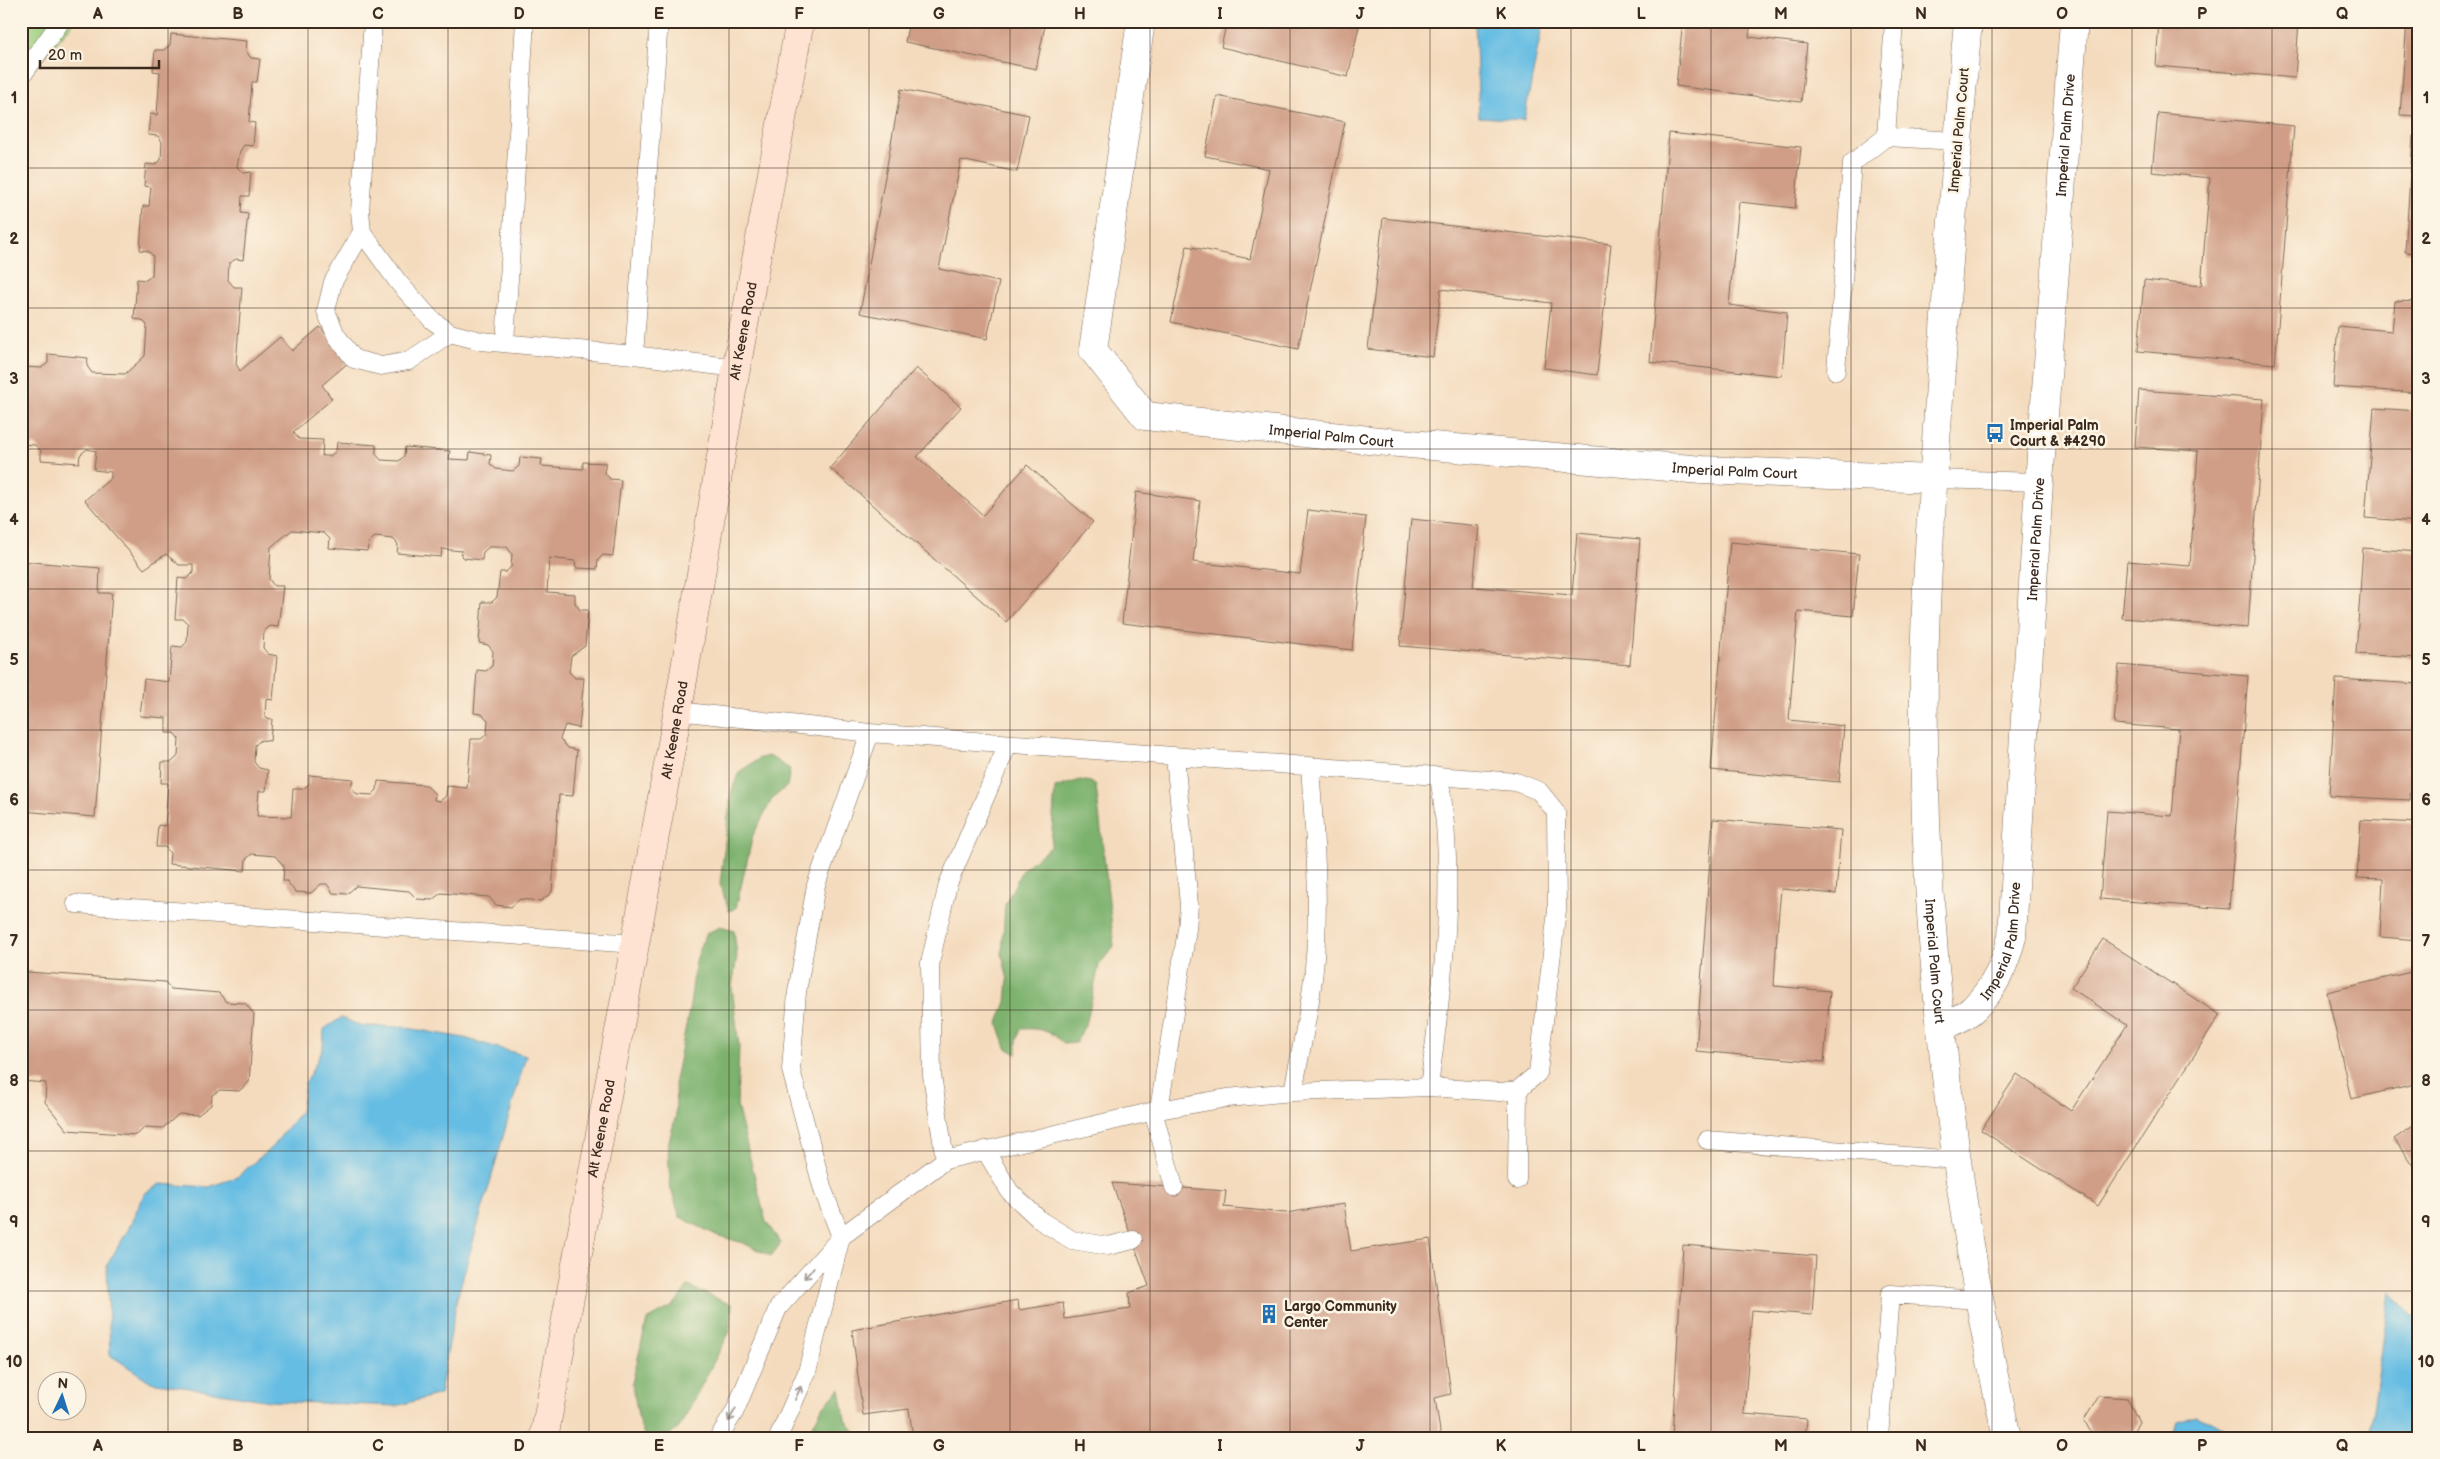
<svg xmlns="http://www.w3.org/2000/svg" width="2440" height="1459" viewBox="0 0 2440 1459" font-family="'Balsamiq Sans',sans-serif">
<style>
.green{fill:#9ccf80;stroke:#6c7c4f}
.forest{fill:#7db26e;stroke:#5c6e46}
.water{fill:#66bde3;stroke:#507480}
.building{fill:#d09e86;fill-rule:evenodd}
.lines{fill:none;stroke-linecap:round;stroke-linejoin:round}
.lane-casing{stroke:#7c6856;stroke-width:19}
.street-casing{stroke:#7c6856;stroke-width:29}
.secondary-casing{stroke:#7c6856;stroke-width:29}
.lane{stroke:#fff;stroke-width:18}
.street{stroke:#fff;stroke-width:28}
.secondary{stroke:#fee3d2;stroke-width:28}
.oneway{stroke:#a79f9a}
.grid{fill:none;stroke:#3b2a1e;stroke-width:1;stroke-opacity:0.55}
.labels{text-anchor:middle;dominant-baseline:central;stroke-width:5;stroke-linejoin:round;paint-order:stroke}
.street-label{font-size:14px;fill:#3b2a1e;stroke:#fcf5e5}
.poi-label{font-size:14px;font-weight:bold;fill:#3b2a1e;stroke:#fcf5e5;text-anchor:start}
.neatline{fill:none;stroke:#3b2a1e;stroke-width:2}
.grid-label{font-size:16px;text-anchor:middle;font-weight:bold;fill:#3b2a1e}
</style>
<rect width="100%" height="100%" fill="#fcf5e5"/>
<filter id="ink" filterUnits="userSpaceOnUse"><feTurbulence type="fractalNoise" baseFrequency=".02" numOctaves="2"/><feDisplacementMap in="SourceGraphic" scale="10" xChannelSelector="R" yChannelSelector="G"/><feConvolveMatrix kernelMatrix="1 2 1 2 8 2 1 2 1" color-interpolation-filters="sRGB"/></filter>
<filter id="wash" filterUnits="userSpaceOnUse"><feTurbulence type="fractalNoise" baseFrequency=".0096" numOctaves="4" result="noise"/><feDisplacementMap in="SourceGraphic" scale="20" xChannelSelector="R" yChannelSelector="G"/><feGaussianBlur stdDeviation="1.12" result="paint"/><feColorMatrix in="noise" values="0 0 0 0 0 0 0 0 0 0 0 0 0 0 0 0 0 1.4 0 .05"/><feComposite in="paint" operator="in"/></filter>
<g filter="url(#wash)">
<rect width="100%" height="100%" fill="#f4dbbe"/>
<path class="green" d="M21,21H75L21,85Z"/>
<path class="forest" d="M769,756L790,769L787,786L772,799L753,835L736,908L729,911L720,884L731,793L739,772L760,758Z
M1080,780L1091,782L1096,786L1114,946L1099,965L1087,1021L1076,1043L1063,1044C1050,1030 1040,1028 1021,1029L1017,1040V1054L1006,1048L998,1023L1006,1002L1008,980L1002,955L1005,905L1022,870L1051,847L1055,788Z
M720,927L734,931L737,956L732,987L739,1046L737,1106L766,1222L781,1243L771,1256L743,1243L716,1235L680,1217L670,1186L668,1145L676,1115L675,1080L690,1006L695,965L701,944L707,933Z
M688,1286L732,1305L729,1333L679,1428L666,1438H646L640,1426L632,1383L647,1320L673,1306Z
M840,1389L845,1419L860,1438H806L822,1408Z"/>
<path class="water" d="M1475,21H1543L1524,120L1479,117Z
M341,1018L362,1026L402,1027L464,1038L526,1056L457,1298L440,1394L396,1406L270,1401L151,1382L110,1355L107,1265L128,1230L144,1194L160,1184L209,1187L237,1177L272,1147L301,1111L305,1084L323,1049L324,1029Z
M2390,1293L2419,1322V1438H2369Z
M2195,1415L2211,1421L2223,1428V1438H2173L2177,1421Z"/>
<g id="blocks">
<path class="building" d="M909,21H1046L1036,69L905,42Z
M1227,21H1360L1348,77L1221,47Z
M1683,21H1751L1749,37L1807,44L1801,102L1676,86Z
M2159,21H2299L2295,78L2156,66Z
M2407,21H2419V116L2400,115Z
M171,34L247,41L246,51L251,58L260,59L257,82H252L249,122L255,123L253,146L244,145L240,151L237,167L243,173L251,172L249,196H242L241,213L248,214L243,260L236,259L229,263L228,280L234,287H242L236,364L240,371L280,337L292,351L320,327L349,362L322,385L332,399L293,432L299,439L323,440L322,456H330L336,451L337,442L376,445V454L381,460L399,461L404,456L405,447L450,451L449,459L469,460L470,452L491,455L490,464L496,469L513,471L519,466L520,457L542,459L541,466L583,469V462L606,463L604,472L610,479L621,480L613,556L603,555L598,560L597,569L576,568L575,561L549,558L547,592L575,594V603L580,610H588L585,646L571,656L569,672L575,678H584L579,728L565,725L560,739L568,748L577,750L573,796L559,795L552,892L541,901L520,899L511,907L496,905L489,897L441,893L432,900L417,899L409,891L356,886L347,894L333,893L327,884H321L311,893L295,892L287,881H283L284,866L275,856L252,854L246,859L245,871L169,864L170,853L165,847H156L158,825L165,826L168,783H161L162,762H172L178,756L179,739L174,733H166V718L140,716L144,679L169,682L172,646L182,647L187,642L188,624L183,619H175L178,578L186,579L193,573V565H179L166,554L144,569L85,500L111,478V472L94,470L96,451L87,449L80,455L79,463L41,460V451L35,445L21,444V364L24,367L41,368L48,363V354L88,358L87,366L92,373L125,374L145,356L147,325L142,320L134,319L137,279L146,280L152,275L153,256L148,251L140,250L143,206H149L151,187L144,186L146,164L155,165L161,160L162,142L158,136L148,135L150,114L157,115L160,72L153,71L155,50H164L170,45ZM292,530L324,533L330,539L329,548L367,551L369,542L375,537L393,539L398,544L397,553L441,557L442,549L462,551L461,555L464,558L482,560L483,552L489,547H507L512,554L511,567L506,572H500L497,597L492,602H482L479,643L488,645L493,651L492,666L486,671L477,670L474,713L482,714L488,720L487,734L481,739H471L467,788L447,786L446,796L440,801L434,800L435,794L426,785L378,781L377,790L372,795L357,794L351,787L353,779L309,775V784L303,789H293L291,817L257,816L259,791H266L268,770L259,768L254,762L255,745L261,740L270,741L272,719L265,718L266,699L273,700L277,656L268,654L263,648L264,631L270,626L278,627L283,586H274L269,579L271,547Z
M901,89L1029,115L1017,172L961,160L939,269L999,282L987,339L860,313Z
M1217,96L1345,122L1298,349L1171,322L1187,246L1250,259L1269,169L1205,156Z
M2158,113L2294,126L2275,364L2138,351L2144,280L2201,286L2210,178L2152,172Z
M1669,133L1801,147L1795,208L1739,202L1729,305L1787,312L1782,376L1650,362Z
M2413,136H2419V253L2405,252Z
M1383,218L1611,244L1597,375L1544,368L1551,303L1441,289L1433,357L1368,349Z
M2395,301L2419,302V393L2333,387L2338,326L2392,331Z
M916,368L961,407L917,457L983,515L1027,465L1093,522L1006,622L830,468Z
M2139,390L2264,399L2248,628L2122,618L2127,561L2190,566L2198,451L2135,447Z
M2374,408L2419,411V522L2365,518Z
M1136,492L1200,501L1193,562L1300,574L1308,510L1366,517L1352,650L1122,623Z
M1411,519L1479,526L1473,587L1572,595L1577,533L1640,539L1630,665L1400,646Z
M1730,542L1859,554L1853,616L1798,611L1789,720L1844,726L1839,782L1711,770Z
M2363,548L2419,552V658L2356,654Z
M21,561L100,568L99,593H112L95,817L21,811Z
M2119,665L2248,676L2229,909L2100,899L2107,811L2172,816L2179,729L2114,724Z
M2336,679L2419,684V742H2413L2410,800L2329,796Z
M1713,819L1841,830L1836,894L1781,889L1777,933L1774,986L1830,991L1824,1062L1696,1051Z
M2361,820L2419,823V940L2380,937L2383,879L2357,878Z
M2103,939L2220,1015L2098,1206L1981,1130L2017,1074L2071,1111L2127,1025L2071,988Z
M2419,970V1083L2351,1099L2327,992Z
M28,972L165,982L171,989L219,993L226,1002L245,1003L254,1014L249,1082L239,1091L220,1090L212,1095L211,1105L198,1115L179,1114L163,1128L145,1127L137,1135L67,1130L45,1102L46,1083L21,1081V977Z
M2419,1122V1174L2394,1139Z
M1112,1183L1226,1191L1224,1207L1286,1213L1344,1204L1351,1251L1430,1239L1451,1394L1435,1398L1441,1438H913L909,1409L863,1415L852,1330L1018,1300L1019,1310L1063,1303L1065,1319L1130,1309L1129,1293L1149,1286Z
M1683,1245L1816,1256L1812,1315L1752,1310L1744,1414L1807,1419L1805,1438H1672Z
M2099,1396L2127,1398L2139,1422L2129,1438H2094L2084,1420Z"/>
</g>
</g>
<g filter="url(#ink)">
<use href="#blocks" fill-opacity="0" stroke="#7c6856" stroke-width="1"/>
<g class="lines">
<g class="lane-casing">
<path id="lane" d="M373,21L360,211L362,232L398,282L432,320L450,333L481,341L634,355
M659,21L634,355L736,368
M21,77L61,21
M1886,137L1957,141
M362,232L333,282L326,311L336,335L354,359L381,366L409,361L450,333
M505,343L525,21
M1836,371L1852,163L1886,137L1894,21
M1934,479L2039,482
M678,711L870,733L1516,782L1539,791L1556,812L1557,910L1538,1073L1518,1090L1500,1092L1429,1087L1293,1092L1227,1098L1159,1110L945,1160L841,1237L778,1308L734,1413L718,1438
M76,904L635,944
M1429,1087C1443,980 1457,884 1439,776
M1293,1092C1299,1059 1306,1027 1311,994C1322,920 1315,841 1310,766
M1159,1110L1187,929L1189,905L1175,757
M1153,1111L1174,1187
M1707,1140L1956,1160
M985,1150L1010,1192L1041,1221L1072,1240L1108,1246L1133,1240
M945,1160L932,1075L930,963L948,884L1008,744
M1517,1180L1518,1090
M778,1438L807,1372L841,1237L823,1190L791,1070L797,992L816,885L870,733
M1879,1438L1890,1294L1979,1300"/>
</g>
<g class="street-casing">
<g id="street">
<path id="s1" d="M1141,21L1093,350L1145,416L1388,442L1702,470L1934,479"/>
<path id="s2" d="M1968,21C1957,147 1948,273 1939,399C1931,514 1922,628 1924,743C1927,977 1957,1209 2007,1438"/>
<path id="s3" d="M1941,1028C1951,1022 1966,1017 1974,1008C1995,988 2005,964 2012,937L2039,482L2074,21"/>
</g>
</g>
<g class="secondary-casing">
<g id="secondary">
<path id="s4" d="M544,1438L675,727L734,380L800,21"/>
</g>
</g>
<use href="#lane" class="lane"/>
<use href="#street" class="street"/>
<use href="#secondary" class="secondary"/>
</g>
<defs><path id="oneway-shaft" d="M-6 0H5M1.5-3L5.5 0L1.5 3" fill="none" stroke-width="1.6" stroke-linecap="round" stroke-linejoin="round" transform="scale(1.25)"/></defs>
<g class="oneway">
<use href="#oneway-shaft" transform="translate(809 1273) rotate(132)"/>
<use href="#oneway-shaft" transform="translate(798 1393) rotate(-66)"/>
<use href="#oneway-shaft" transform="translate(732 1415) rotate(119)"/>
</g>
</g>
<path class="grid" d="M168,21V1438M308,21V1438M448,21V1438M589,21V1438M729,21V1438M869,21V1438M1010,21V1438M1150,21V1438M1290,21V1438M1430,21V1438M1571,21V1438M1711,21V1438M1851,21V1438M1992,21V1438M2132,21V1438M2272,21V1438M21,168H2419M21,308H2419M21,449H2419M21,589H2419M21,730H2419M21,870H2419M21,1010H2419M21,1151H2419M21,1291H2419"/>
<defs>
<g id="bus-bare" transform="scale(1.5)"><path d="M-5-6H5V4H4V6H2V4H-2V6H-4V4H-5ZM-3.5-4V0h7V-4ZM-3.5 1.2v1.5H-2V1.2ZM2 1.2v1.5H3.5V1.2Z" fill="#1f6fb2" stroke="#fcf5e5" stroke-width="2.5" paint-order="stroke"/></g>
<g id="building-bare" transform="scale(1.5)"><path d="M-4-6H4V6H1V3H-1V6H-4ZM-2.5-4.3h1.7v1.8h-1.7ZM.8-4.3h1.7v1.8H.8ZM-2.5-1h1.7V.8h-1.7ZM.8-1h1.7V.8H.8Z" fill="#1f6fb2" stroke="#fcf5e5" stroke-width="2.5" paint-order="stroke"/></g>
</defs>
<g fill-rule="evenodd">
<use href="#bus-bare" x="1995" y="433"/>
<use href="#building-bare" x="1269" y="1314"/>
</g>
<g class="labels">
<g class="street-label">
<text transform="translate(1959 130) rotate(-85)">Imperial Palm Court</text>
<text stroke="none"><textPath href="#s3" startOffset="924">Imperial Palm Drive</textPath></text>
<text stroke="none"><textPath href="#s4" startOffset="1125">Alt Keene Road</textPath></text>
<text stroke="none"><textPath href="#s1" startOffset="604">Imperial Palm Court</textPath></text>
<text stroke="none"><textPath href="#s1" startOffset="1009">Imperial Palm Court</textPath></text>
<text stroke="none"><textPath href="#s3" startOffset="519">Imperial Palm Drive</textPath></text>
<text stroke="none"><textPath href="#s4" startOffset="720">Alt Keene Road</textPath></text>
<text stroke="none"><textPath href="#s3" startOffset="114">Imperial Palm Drive</textPath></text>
<text stroke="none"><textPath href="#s2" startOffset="942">Imperial Palm Court</textPath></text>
<text stroke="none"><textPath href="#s4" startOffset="315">Alt Keene Road</textPath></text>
</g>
<g class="poi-label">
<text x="2010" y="425">Imperial Palm<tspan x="2010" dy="16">Court &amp; #4290</tspan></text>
<text x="1284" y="1306">Largo Community<tspan x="1284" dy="16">Center</tspan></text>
</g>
</g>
<rect width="2440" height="1459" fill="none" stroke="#fcf5e5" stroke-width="55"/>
<g transform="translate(62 1396) rotate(4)"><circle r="24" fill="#fcf5e5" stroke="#afa495"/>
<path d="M0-4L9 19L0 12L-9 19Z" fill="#1f6fb2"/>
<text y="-8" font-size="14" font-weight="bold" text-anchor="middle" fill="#3b2a1e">N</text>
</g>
<path d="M40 60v8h119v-8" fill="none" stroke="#3b2a1e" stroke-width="2.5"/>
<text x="48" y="60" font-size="15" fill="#3b2a1e" stroke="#fcf5e5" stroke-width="4" paint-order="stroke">20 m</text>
<rect x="28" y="28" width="2384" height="1404" class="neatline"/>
<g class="grid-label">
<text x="98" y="19">A</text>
<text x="238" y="19">B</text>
<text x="378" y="19">C</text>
<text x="519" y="19">D</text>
<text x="659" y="19">E</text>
<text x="799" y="19">F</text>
<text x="939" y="19">G</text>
<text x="1080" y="19">H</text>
<text x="1220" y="19">I</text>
<text x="1360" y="19">J</text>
<text x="1501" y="19">K</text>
<text x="1641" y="19">L</text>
<text x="1781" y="19">M</text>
<text x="1921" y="19">N</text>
<text x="2062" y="19">O</text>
<text x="2202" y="19">P</text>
<text x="2342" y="19">Q</text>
<text x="14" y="103">1</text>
<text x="2426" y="103">1</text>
<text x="14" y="244">2</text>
<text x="2426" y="244">2</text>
<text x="14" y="384">3</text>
<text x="2426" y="384">3</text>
<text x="14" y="525">4</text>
<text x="2426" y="525">4</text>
<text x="14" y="665">5</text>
<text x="2426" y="665">5</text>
<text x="14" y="805">6</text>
<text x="2426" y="805">6</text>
<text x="14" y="946">7</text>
<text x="2426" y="946">7</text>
<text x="14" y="1086">8</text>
<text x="2426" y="1086">8</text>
<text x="14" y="1227">9</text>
<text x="2426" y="1227">9</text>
<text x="14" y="1367">10</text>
<text x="2426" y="1367">10</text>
<text x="98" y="1451">A</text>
<text x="238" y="1451">B</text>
<text x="378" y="1451">C</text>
<text x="519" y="1451">D</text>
<text x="659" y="1451">E</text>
<text x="799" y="1451">F</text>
<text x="939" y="1451">G</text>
<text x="1080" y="1451">H</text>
<text x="1220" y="1451">I</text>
<text x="1360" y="1451">J</text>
<text x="1501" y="1451">K</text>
<text x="1641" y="1451">L</text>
<text x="1781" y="1451">M</text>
<text x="1921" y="1451">N</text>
<text x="2062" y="1451">O</text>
<text x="2202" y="1451">P</text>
<text x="2342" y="1451">Q</text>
</g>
</svg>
